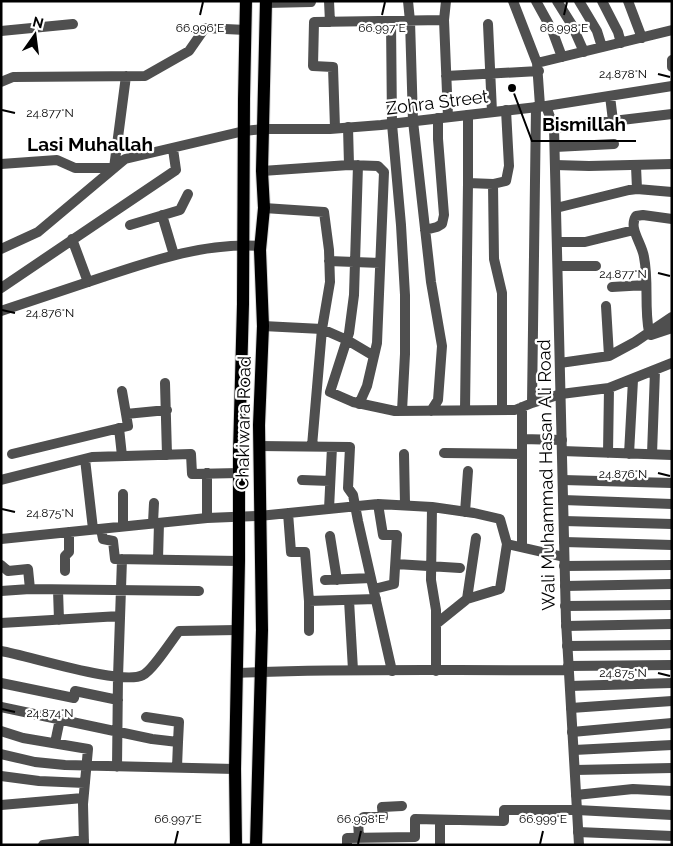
<svg xmlns="http://www.w3.org/2000/svg" width="673" height="846" viewBox="0 0 673 846" font-family="Raleway,sans-serif">
<style>
.lines{fill:none;stroke-linecap:round;stroke-linejoin:round}
.primary-casing{stroke:#dbdbdb;stroke-width:14}
.minor{stroke:#4f4f4f;stroke-width:10}
.tertiary{stroke:#4f4f4f;stroke-width:10}
.primary{stroke:#000;stroke-width:12}
.ticks{fill:none;stroke:#000;stroke-width:2}
.labels{text-anchor:middle;dominant-baseline:central;stroke-width:4.5;stroke-linejoin:round;paint-order:stroke}
.street-label{font-size:18px;fill:#000;stroke:#fff}
.neighbourhood-label{font-size:19px;font-weight:bold;fill:#000;stroke:#fff}
.ticks-label{font-size:12px;text-anchor:middle;fill:#000;stroke:#fff;stroke-width:4.5;stroke-linejoin:round;paint-order:stroke}
.leader{fill:none;stroke:#000;stroke-width:2}
.callout-dot{fill:#000;stroke:#fff;stroke-width:2}
.callout-label{font-size:19px;text-anchor:middle;font-weight:bold;fill:#000;stroke:#fff;stroke-width:4.5;stroke-linejoin:round;paint-order:stroke}
</style>
<rect width="100%" height="100%" fill="#fff"/>
<g class="lines">
<g class="primary-casing">
<path id="primary" d="M236,845L235,769L239,561V452L243,304L244,99L246,1
M256,845L262,630L259,425L263,326L260,250L264,208L262,171L266,1"/>
</g>
<path class="minor" d="M329,1L330,22
M408,1L410,21L413,121L431,282L442,346L438,400L431,411
M446,1L444,20L448,117
M513,1L537,63L540,106
M536,1L552,30L562,57
M557,1L572,25L584,52
M579,1L597,31L602,47
M602,1L618,32L621,43
M628,1L642,38
M266,3L311,2
M391,21L392,124L401,225L405,295V354L402,411
M488,24L492,112
M1,31L73,24
M672,60V67
M537,63L672,30
M446,76L539,71
M1,82L13,77L145,76L189,51L205,28L246,30
M610,96L613,121
M546,106L672,86
M348,127L349,165
M335,128L333,67L313,66L314,22L444,20
M554,128L672,114
M555,147L614,144
M1,164L57,160L75,168H114L126,76
M358,165L354,295L349,333L330,392L353,402L395,411L515,410L532,403L561,394L609,388L672,363
M555,165L589,166L672,164
M636,166L637,189
M262,171L349,165L378,166L384,172L377,343L367,386L359,404
M468,183L493,184L506,181L509,166L506,110
M493,184L494,259L502,293V410
M264,208L324,212L329,250L330,282L322,329L312,446
M556,208L629,190L637,189L672,192
M162,215L174,255
M130,225L180,210L188,194
M425,230L437,227L442,224L444,215L438,139V118
M72,239L88,282
M557,242H585L634,230
M1,249L38,232L125,159L244,131
M329,261L380,263
M558,266H596
M612,287L646,285
M1,288L176,170L173,149
M606,306L609,356
M263,326L322,329L347,340L374,356
M649,332C644,307 649,282 644,257C642,243 628,228 636,216L643,215L672,219
M651,335L672,328
M560,363L609,356L635,342L672,317
M165,383L167,455
M122,391L126,414
M532,403L536,107
M522,407V547
M465,410L468,183V115
M119,428L122,456
M522,439L562,440
M259,446L350,447L348,488L353,495L358,521L392,671
M562,451L672,455
M444,453L522,454
M608,453L609,388
M12,454L128,426L126,414L167,410
M404,454L405,504
M629,454L633,380
M652,454L655,371
M85,459L93,529
M1,480L92,457L191,454L192,474L239,473
M302,480L330,481
M563,480L672,483
M563,500L672,504
M432,507L431,580L436,610V671
M329,509L332,447
M465,512L468,471
M288,513L291,552H305L309,601V631
M207,518V473
M564,521L672,524
M153,523L154,503
M123,526V494
M101,529L103,539L113,541L115,559L239,561
M330,536L337,580
M1,539L207,518L259,516L378,504L432,507L474,513L500,519L507,544L564,557
M564,542L672,545
M158,559L159,523
M396,564L460,568
M1,565L8,571L28,569L30,589
M564,566L672,565
M65,571V556L69,552V532
M325,580L371,578
M565,586L672,584
M374,589L394,584L397,535H383L378,504
M58,590L59,620
M1,591L30,589L199,591
M467,599L476,538
M349,600L353,670
M309,601L376,599
M565,606L672,605
M1,623L120,616
M436,624L467,599L500,589L507,544
M566,626L672,624
M567,646L672,645
M1,651C30,656 122,686 143,675C152,671 172,640 179,631L237,630
M568,666L672,665
M1,683L74,698L75,691L118,700
M570,686L672,683
M1,707L152,739L178,742L177,767
M571,708L672,701
M146,717L179,722L178,742
M1,731L23,738L88,749L83,804L84,845
M572,732L672,723
M55,743L60,719
M574,750L672,745
M1,754L35,762L65,765L235,769
M117,767L118,677L122,559
M575,770L672,768
M1,776L39,781L85,783
M576,795L633,789L672,791
M1,805L83,798
M578,832L672,836
M359,838L358,821L364,817H383L382,807L402,806
M43,845L84,840
M347,845V838L415,837V819L504,821V810H577L672,815
M440,845V820"/>
<path class="tertiary" d="M244,131L263,129H330L381,125L546,106L554,128L566,621L579,845
M1,311C35,300 69,288 103,277C154,260 207,242 261,246
M236,673C347,668 458,671 569,670"/>
<use href="#primary" class="primary"/>
</g>
<path class="ticks" d="M200,15L203,2M382,15L385,2M564,15L567,2M658,74L670,77M2,110L15,113M658,273L670,276M2,310L15,313M658,473L670,476M2,509L15,512M658,673L670,676M2,709L15,712M175,844L178,831M358,844L361,831M540,844L543,831"/>
<g class="labels">
<g class="street-label">
<text transform="translate(437 102) rotate(-7)">Zohra Street</text>
<text transform="translate(243 423) rotate(-89)">Chakiwara Road</text>
<text transform="translate(546 475) rotate(-91)">Wali Muhammad Hasan Ali Road</text>
</g>
<g class="neighbourhood-label">
<text x="90" y="144">Lasi Muhallah</text>
</g>
</g>
<g class="ticks-label">
<text x="200" y="32">66.996°E</text>
<text x="382" y="32">66.997°E</text>
<text x="564" y="32">66.998°E</text>
<text x="623" y="78">24.878°N</text>
<text x="50" y="117">24.877°N</text>
<text x="623" y="278">24.877°N</text>
<text x="50" y="317">24.876°N</text>
<text x="623" y="478">24.876°N</text>
<text x="50" y="517">24.875°N</text>
<text x="623" y="677">24.875°N</text>
<text x="50" y="717">24.874°N</text>
<text x="178" y="823">66.997°E</text>
<text x="361" y="823">66.998°E</text>
<text x="543" y="823">66.999°E</text>
</g>
<path class="leader" d="M512 88L532 141H636"/>
<circle class="callout-dot" cx="512" cy="88" r="5"/>
<g class="callout-label">
<text x="584" y="131">Bismillah</text>
</g>
<rect width="673" height="846" fill="none" stroke="#000000" stroke-width="5"/>
<g transform="translate(35 35) rotate(14)" stroke="#ffffff" stroke-width="4" paint-order="stroke">
<path d="M0-4L9 19L0 12L-9 19Z" fill="#000000"/>
<text y="-8" font-size="14" font-weight="bold" text-anchor="middle" fill="#000000">N</text>
</g>
</svg>
